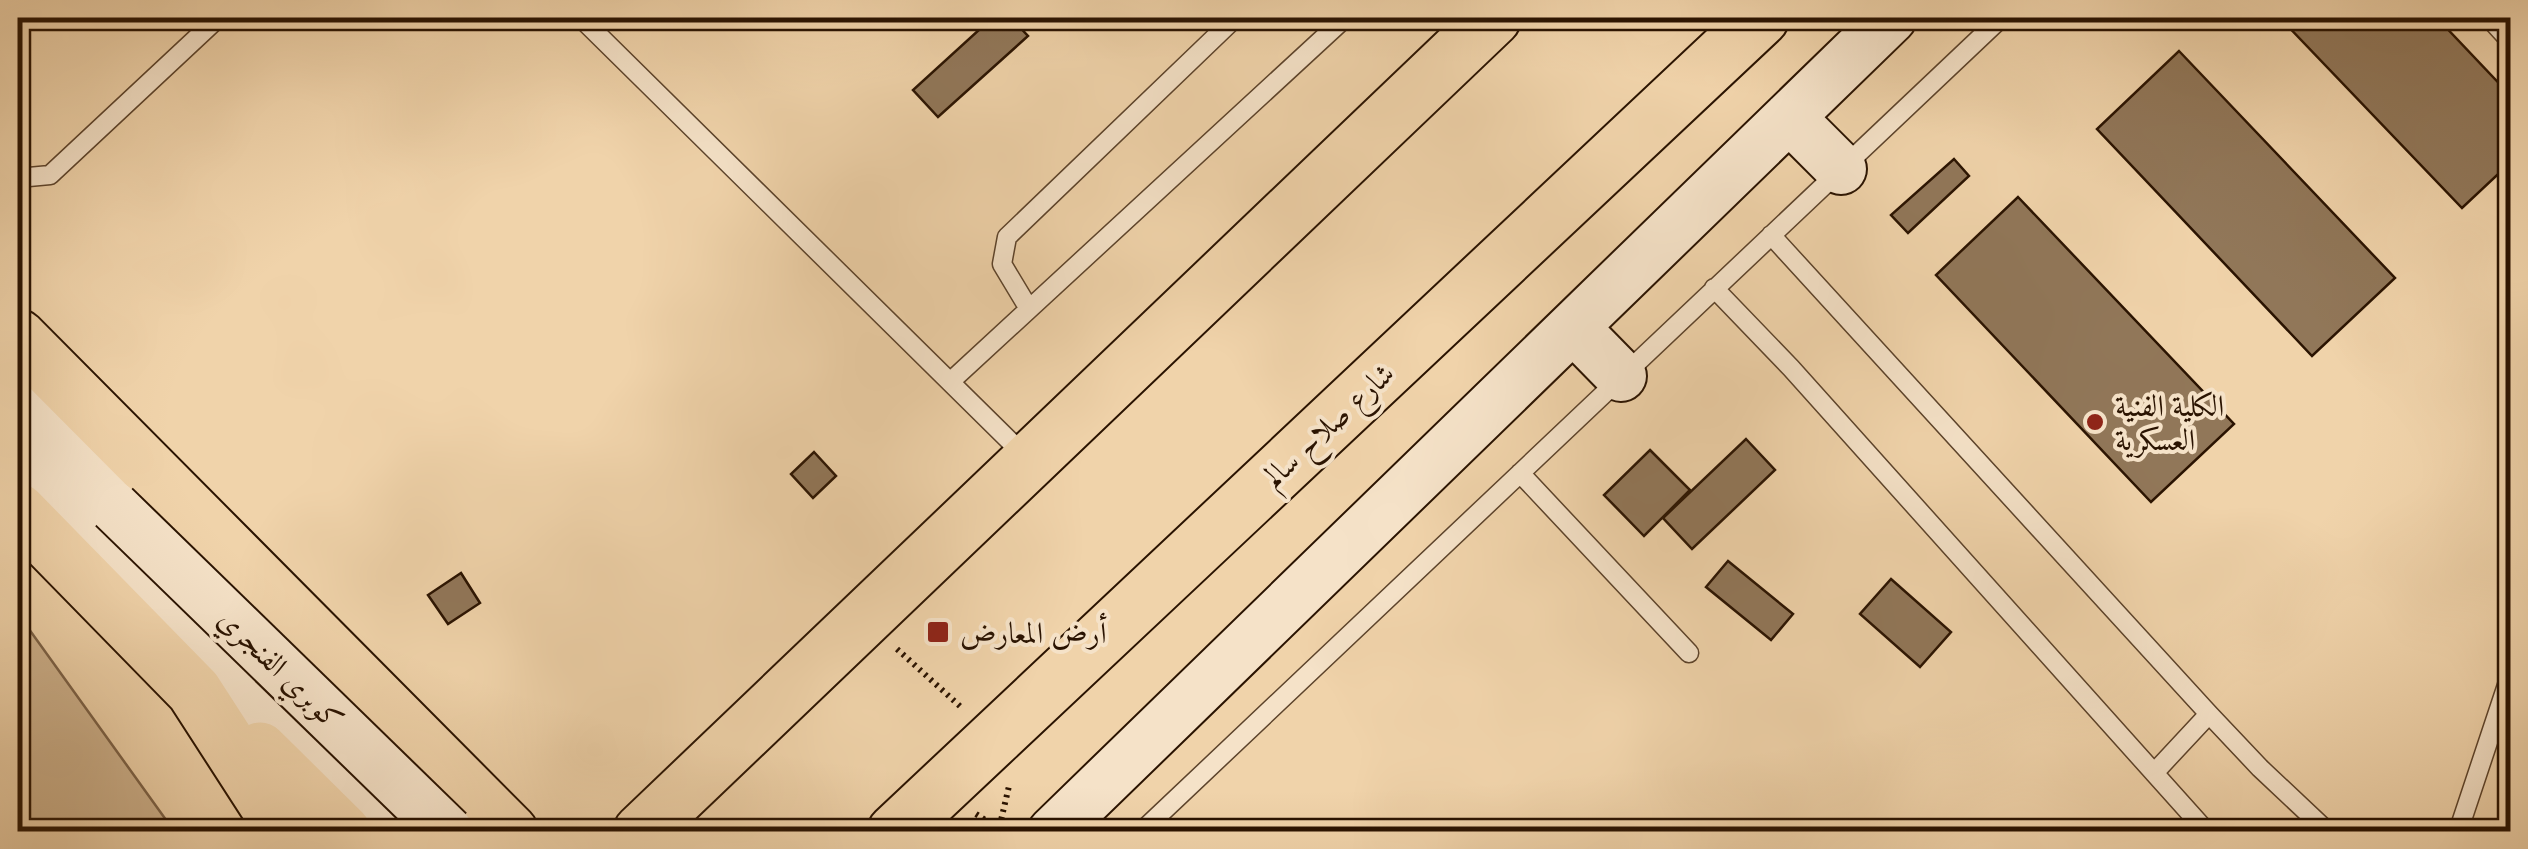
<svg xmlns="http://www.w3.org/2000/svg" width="2528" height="849" viewBox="0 0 2528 849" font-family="'Libre Caslon Text',Amiri,serif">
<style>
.green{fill:#ceb28d;stroke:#7c6247;stroke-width:2.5}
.building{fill:#917759;stroke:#2a1301;stroke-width:2.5}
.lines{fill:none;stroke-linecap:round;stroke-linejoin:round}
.service-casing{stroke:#5c432b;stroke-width:21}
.secondary-casing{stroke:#2a1301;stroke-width:54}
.trunk-casing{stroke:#2a1301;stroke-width:59}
.path{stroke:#2a1301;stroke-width:6;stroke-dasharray:2.5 5;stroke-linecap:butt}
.service{stroke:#f5e2c8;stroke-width:18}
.secondary{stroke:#f5e2c8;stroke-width:50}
.trunk{stroke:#f0d3aa;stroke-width:55}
.secondary-bridge-casing{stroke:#2a1301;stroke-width:54;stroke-linecap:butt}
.secondary-bridge{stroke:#f5e2c8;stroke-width:50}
.poi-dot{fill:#8f2418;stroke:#f5e2c8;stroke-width:4}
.labels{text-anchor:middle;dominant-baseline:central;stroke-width:8;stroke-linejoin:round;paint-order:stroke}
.poi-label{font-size:30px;fill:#2a1301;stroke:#f5e2c8;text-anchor:start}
.street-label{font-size:30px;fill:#2a1301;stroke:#f5e2c8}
</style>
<rect width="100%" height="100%" fill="#f0d3aa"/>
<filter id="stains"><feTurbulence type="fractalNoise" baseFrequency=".002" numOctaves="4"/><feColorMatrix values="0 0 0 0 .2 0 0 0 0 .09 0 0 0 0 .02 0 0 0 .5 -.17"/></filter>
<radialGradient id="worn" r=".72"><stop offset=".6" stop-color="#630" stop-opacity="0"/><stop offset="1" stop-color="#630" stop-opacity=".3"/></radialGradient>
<path class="green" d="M18,614L21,618L174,831H18Z"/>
<path class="building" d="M992,18H1011L1028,36L938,117L913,90Z
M2280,18H2437L2510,95V163L2462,208Z
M2179,51L2395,278L2312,356L2097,129Z
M1954,159L1969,176L1908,233L1891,215Z
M2018,197L2234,424L2151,502L1936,275Z
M1746,439L1775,470L1692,549L1663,518Z
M1650,450L1690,490L1644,536L1604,495Z
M814,452L836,476L813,498L791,474Z
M1728,561L1793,614L1771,640L1706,587Z
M461,573L480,603L448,624L428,595Z
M1891,579L1951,632L1920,667L1860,614Z"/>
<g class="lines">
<g class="service-casing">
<path id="service" d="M581,18L1025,456
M2489,18L2510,41
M18,178L50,175L218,18
M1771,235L2209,714L2260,768L2328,832
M1714,288L1791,368L2207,832
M1029,309L1002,264L1007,237L1235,18
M950,382L1345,18
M1520,473L1689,653
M2154,773L2209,714
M1141,832L2001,18
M2458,832L2510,676"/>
</g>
<g class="secondary-casing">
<path id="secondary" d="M1789,117L1841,169
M1573,327L1621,376
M18,402L114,507
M18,465L391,832
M1053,832L1891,18"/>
</g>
<g class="trunk-casing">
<path id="trunk" d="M18,337L510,832
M18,511L194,691L285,832
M260,750L343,832
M641,832L1493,18
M895,832L1761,18"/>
</g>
<path class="path" d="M897,649L962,708
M976,814L999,829L1009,786"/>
<use href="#service" class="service"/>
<use href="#secondary" class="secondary"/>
<use href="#trunk" class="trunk"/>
<g class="secondary-bridge-casing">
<path id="secondary-bridge" d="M114,507L448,832"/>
</g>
<use href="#secondary-bridge" class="secondary-bridge"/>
</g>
<g class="poi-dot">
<circle cx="2095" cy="422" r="10"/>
<rect x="926" y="620" width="24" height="24" rx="5"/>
</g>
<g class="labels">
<g class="poi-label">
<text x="2115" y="405">الكلية الفنية<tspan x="2115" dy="34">العسكرية</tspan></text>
<text x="960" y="632">أرض المعارض</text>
</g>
<g class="street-label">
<text transform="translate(1328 425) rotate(-43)">شارع صلاح سالم</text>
<text transform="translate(281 669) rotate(44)">كوبري الفنجري</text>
</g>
</g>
<rect width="2528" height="849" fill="none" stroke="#f0d3aa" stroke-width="60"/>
<rect x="20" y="20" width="2488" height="809" fill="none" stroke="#2a1301" stroke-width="5"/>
<rect x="30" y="30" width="2468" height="789" fill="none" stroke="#2a1301" stroke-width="2.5"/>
<rect width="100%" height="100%" filter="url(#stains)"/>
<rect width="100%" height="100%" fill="url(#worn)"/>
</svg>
